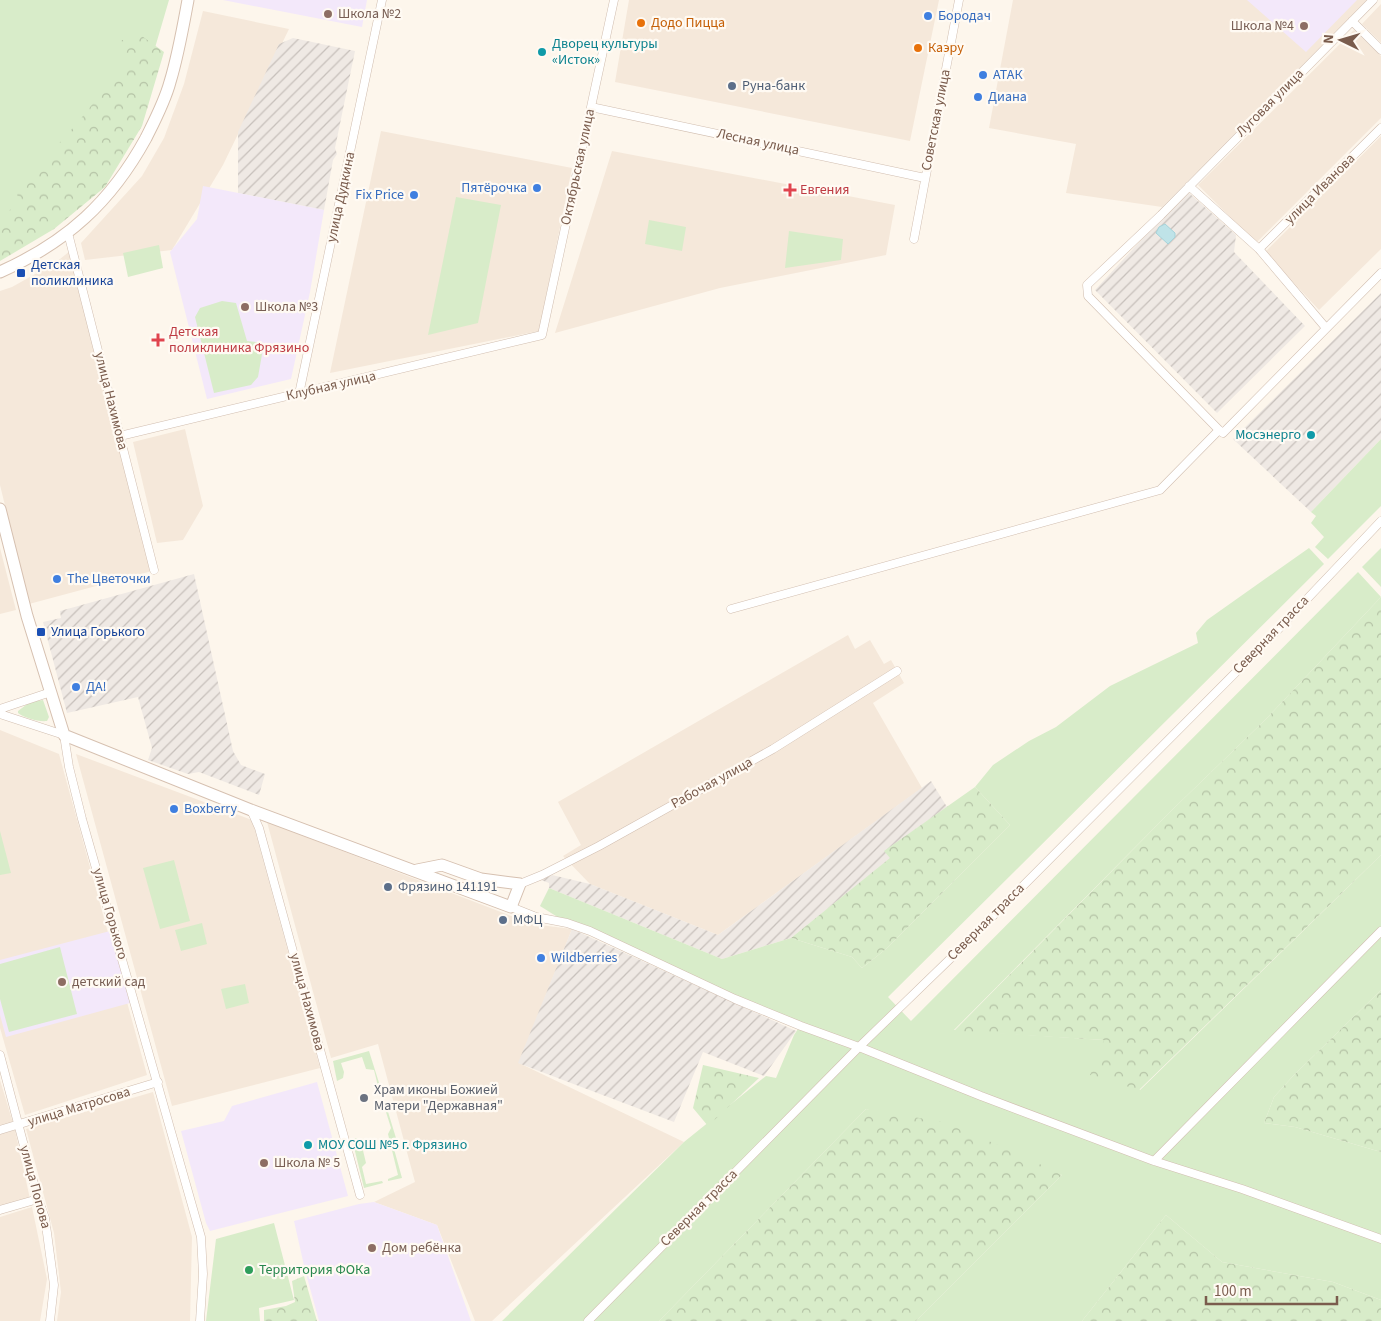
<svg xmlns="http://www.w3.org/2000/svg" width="1381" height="1321" viewBox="0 0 1381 1321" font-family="'Source Sans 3',sans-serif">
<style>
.residential{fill:#f5e8da}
.industrial{fill:url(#industrial-furrows)}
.education{fill:#f3e8fa}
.green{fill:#d8ecc9}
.forest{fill:url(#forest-crowns)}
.water{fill:#bfe3e8;stroke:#a5d3da}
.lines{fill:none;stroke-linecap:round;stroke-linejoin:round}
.street-casing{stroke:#d1beb0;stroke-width:9}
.secondary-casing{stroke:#d6c0b0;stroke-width:13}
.street{stroke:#fff;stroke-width:8}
.secondary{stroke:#fff;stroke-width:11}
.education-dot{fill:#8d6e63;stroke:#fffaf3;stroke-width:2}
.shop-dot{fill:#3f7fe0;stroke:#fffaf3;stroke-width:2}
.food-dot{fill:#e8710a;stroke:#fffaf3;stroke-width:2}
.culture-dot{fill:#0f9aa8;stroke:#fffaf3;stroke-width:2}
.service-dot{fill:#5c6f8a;stroke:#fffaf3;stroke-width:2}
.health-dot{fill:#e0444e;stroke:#fffaf3;stroke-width:2}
.transit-dot{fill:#1a4fb4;stroke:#fffaf3;stroke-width:2}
.worship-dot{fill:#6b7280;stroke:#fffaf3;stroke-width:2}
.leisure-dot{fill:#2e9e5b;stroke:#fffaf3;stroke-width:2}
.labels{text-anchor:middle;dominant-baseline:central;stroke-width:4.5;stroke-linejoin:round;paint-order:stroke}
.education-label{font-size:14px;fill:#785e54;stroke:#fffaf3;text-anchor:start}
.shop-label{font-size:14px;fill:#366cbe;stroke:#fffaf3;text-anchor:start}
.food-label{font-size:14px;fill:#c56008;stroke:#fffaf3;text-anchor:start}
.culture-label{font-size:14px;fill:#0d838f;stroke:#fffaf3;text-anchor:start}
.service-label{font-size:14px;fill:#4e5e75;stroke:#fffaf3;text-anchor:start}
.street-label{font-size:14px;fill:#7a5c4d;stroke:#fffaf3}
.health-label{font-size:14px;fill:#be3a42;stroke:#fffaf3;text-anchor:start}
.transit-label{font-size:14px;fill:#164399;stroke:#fffaf3;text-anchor:start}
.worship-label{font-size:14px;fill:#5b616d;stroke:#fffaf3;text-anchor:start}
.leisure-label{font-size:14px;fill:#27864d;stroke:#fffaf3;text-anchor:start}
</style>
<defs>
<pattern id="industrial-furrows" width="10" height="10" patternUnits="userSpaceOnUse" patternTransform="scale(1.25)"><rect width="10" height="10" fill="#efe9e4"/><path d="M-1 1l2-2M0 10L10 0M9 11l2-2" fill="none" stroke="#c7c0bb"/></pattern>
<pattern id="forest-crowns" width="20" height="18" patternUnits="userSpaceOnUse" patternTransform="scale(1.25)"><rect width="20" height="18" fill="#d8ecc9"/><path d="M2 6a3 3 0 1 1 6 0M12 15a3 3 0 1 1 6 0" fill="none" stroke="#b4c2a5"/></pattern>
</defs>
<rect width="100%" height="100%" fill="#fdf6ec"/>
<path class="residential" d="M629,0H939L910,141L615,82Z
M1013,0H1367L1162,207L1066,193L1076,144L989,128Z
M1381,4V43L1362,24Z
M203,11L289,29L223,165L172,250L85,260L81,243L142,176L164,138L184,84Z
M1354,30L1381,56V118L1256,243L1198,185Z
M381,131L572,168L539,331L330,373Z
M1381,136V249L1319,310L1265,252Z
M612,151L895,205L886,255L720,288L555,333Z
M70,251L152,571L29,604L0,485V291L12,287L55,263Z
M185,429L203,506L183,540L157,543L133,442Z
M0,548L16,610L0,614Z
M848,635L855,649L870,640L884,664L891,660L904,683L873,703L922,788L718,935L590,884L563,856L581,845L558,802Z
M0,730L59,754L147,1075L25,1115L0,1028Z
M76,754L252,820L320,1068L172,1106Z
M267,822L532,924L572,929L519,1063L684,1142L492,1321H475L437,1225L374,1202L415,1182L378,1044L331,1058Z
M0,1080L13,1123L0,1127Z
M153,1092L192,1237L190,1321H57L61,1292L54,1233L26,1129Z
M15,1130L30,1199L0,1207V1134Z
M32,1207L47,1279L40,1321H0V1217Z"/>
<path class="industrial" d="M293,38L355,51L335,148L337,154L333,160L324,210L238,193V132L279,44Z
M1189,193L1236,235L1234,252L1305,326L1217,413L1095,290L1145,236Z
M1381,293V439L1311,512L1233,439Z
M194,574L233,751L241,765L265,774L259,795L199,772L188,774L148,760L152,748L138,697L67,713L43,622L61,618L60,611Z
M931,781L947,807L885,851L891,858L791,938L722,959L549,888V883L541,880L552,875L590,884L718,935Z
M572,929L796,1031L764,1076L703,1052L674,1122L518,1063Z"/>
<path class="education" d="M223,0H367L362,27Z
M1247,0H1357L1306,52Z
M203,186L324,210L310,292L291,379L207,399L170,252L197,219Z
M110,931L130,1003L6,1037L0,1015V960Z
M317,1082L348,1196L210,1231L206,1223L181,1131L224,1121L232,1106Z
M374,1202L437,1225L471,1321H319L305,1270L294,1221L359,1204Z"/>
<path class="green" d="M0,0H169L135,116L0,248Z
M456,197L501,205L478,323L428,335Z
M649,220L686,227L682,251L645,244Z
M789,231L843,239L841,260L785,268Z
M159,245L163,268L128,277L123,253Z
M222,301L236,303L247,341L264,343L258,377L251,385L214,393L195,317L200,308Z
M1381,439V506L1328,559L1315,547L1324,537L1311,523L1316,516L1311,512Z
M1309,548L1324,564L888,997L911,1021L1358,572L1381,597L1266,719L1173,809L954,1030L1104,1040L1140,1090L1381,855V990L1293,1076L1274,1097L1264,1123L1295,1127L1381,1152V1300L1333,1282L1222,1262L1166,1215L1082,1321H916L1062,1175L866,1109L659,1321H502L684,1142L766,1076L776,1078L794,1035L800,1026L567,923L540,906L549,888L722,959L791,938L852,957L862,968L886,949L1010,825L975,787L993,765L1029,741L1056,727L1110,686L1198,643L1196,633L1207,620Z
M1381,548V587L1362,567Z
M43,700L49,717L47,721C38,722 25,718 18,713V711L30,702Z
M0,831L11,873L0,875Z
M174,860L190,921L160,929L143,868Z
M202,923L207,944L181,951L175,930Z
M60,947L77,1014L9,1032L0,999V964Z
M245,984L249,1003L226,1009L221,989Z
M369,1051L380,1086H378L374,1070L366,1069L362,1057L341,1063L344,1072L343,1078L337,1081L333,1061Z
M382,1092L399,1148L394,1149L402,1178L388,1181V1179L398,1175L388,1134L391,1128L380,1093Z
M356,1138L361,1142L366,1163L362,1167L366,1184L382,1181L383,1183L364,1188L352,1139Z
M274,1223L294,1300L259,1308L260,1321H206L216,1239Z"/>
<path class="forest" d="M139,34L164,52L142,126L105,187L54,229L0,261V215L21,204L16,192L78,122L128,60L120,41Z
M1381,597V855L1139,1090L1090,1075L1104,1040L954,1031L1173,809L1266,719Z
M975,787L1010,825L886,949L862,968L852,957L791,938L890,858L884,851Z
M1381,990V1152L1295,1127L1264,1123L1274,1097L1293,1076Z
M703,1065L759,1078L708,1126L693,1108Z
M866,1109L943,1122L1015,1152L1062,1175L916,1321H659Z
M1166,1215L1222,1262L1333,1282L1381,1300V1321H1082Z
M304,1276L317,1321H264V1310L286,1306L295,1302L292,1281Z"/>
<path class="water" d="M1165,224L1175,233V237L1168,244L1156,233L1159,227Z"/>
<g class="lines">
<g class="street-casing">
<path id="street" d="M1373,0L1161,215L1087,285L1088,296L1219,430L1223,433L1381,273
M1352,21L1381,50
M591,107L925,178
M1189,186L1259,249L1326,328
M68,233L154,570
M914,239L959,0
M1259,249L1381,128
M299,394L382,0
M120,436L542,335L614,0
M731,609L1160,490L1219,430
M0,709L51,692
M0,714L64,735L69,767L82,819L201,1237L203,1274L200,1321
M251,810L259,828L360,1195
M520,884L542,875L599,846L773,749L897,671
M511,907L536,917L567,923L590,931L735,999L801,1026L859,1047L981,1096L1154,1161L1242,1189L1381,1239
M0,1055L38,1199L45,1218L54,1285L50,1321
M0,1130L158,1082
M1154,1161L1381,931
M0,1210L38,1199
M588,1321L859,1047L952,957L1271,637L1381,521"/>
</g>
<g class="secondary-casing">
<path id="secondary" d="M0,272C67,242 111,202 146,138C155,120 165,101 170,82C178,56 183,27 188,0
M0,509L27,616L64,735L251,810L511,907L520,884L481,879L442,865L417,870"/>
</g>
<use href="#street" class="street"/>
<use href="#secondary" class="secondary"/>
</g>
<g class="education-dot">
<circle cx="328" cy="14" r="5"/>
<circle cx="1304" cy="26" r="5"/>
<circle cx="245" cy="307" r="5"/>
<circle cx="62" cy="982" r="5"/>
<circle cx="264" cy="1163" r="5"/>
<circle cx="372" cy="1248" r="5"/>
</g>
<g class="shop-dot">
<circle cx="928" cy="16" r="5"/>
<circle cx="983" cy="75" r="5"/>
<circle cx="978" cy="97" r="5"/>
<circle cx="537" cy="188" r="5"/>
<circle cx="414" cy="195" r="5"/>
<circle cx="57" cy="579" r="5"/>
<circle cx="76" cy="687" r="5"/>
<circle cx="174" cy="809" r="5"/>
<circle cx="541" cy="958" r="5"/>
</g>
<g class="food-dot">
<circle cx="641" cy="23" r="5"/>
<circle cx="918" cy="48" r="5"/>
</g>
<g class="culture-dot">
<circle cx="542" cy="52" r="5"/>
<circle cx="1311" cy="435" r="5"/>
<circle cx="308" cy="1145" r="5"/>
</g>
<g class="service-dot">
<circle cx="732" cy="86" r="5"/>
<circle cx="388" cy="887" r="5"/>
<circle cx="503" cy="920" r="5"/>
</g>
<g class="health-dot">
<path d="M787.5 182.5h5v5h5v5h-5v5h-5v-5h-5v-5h5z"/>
<path d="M155.5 332.5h5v5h5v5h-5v5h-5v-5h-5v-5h5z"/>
</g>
<g class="transit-dot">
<rect x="16" y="268" width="10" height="10" rx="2.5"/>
<rect x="36" y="627" width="10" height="10" rx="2.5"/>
</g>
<circle class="worship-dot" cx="364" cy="1098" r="5"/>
<circle class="leisure-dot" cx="249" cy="1270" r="5"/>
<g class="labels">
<g class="education-label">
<text x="338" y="14">Школа №2</text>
<text x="1294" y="26" text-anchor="end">Школа №4</text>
<text x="255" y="307">Школа №3</text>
<text x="72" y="982">детский сад</text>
<text x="274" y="1163">Школа № 5</text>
<text x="382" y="1248">Дом ребёнка</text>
</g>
<g class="shop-label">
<text x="938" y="16">Бородач</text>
<text x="993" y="75">АТАК</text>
<text x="988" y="97">Диана</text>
<text x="527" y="188" text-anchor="end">Пятёрочка</text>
<text x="404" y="195" text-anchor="end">Fix Price</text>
<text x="67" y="579">The Цветочки</text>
<text x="86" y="687">ДА!</text>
<text x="184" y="809">Boxberry</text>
<text x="551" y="958">Wildberriеs</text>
</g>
<g class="food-label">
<text x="651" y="23">Додо Пицца</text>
<text x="928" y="48">Каэру</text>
</g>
<g class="culture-label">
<text x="552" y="44">Дворец культуры<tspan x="552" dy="16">«Исток»</tspan></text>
<text x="1301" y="435" text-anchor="end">Мосэнерго</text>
<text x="318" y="1145">МОУ СОШ №5 г. Фрязино</text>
</g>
<g class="service-label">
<text x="742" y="86">Руна-банк</text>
<text x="398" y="887">Фрязино 141191</text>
<text x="513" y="920">МФЦ</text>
</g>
<g class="street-label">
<text transform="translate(1270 103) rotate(-45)">Луговая улица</text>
<text transform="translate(936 120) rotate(-79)">Советская улица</text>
<text transform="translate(758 142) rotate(12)">Лесная улица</text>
<text transform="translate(578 167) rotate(-78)">Октябрьская улица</text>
<text transform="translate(1320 189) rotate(-45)">улица Иванова</text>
<text transform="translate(341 197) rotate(-78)">улица Дудкина</text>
<text transform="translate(331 386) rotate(-13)">Клубная улица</text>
<text transform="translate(111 401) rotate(76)">улица Нахимова</text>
<text transform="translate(1271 635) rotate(-46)">Северная трасса</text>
<text transform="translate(712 783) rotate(-29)">Рабочая улица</text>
<text transform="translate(110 914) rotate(74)">улица Горького</text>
<text transform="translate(986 922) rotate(-45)">Северная трасса</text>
<text transform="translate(307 1002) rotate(75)">улица Нахимова</text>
<text transform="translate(79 1107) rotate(-17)">улица Матросова</text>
<text transform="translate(35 1187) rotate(75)">улица Попова</text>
<text transform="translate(699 1208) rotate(-45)">Северная трасса</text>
</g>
<g class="health-label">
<text x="800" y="190">Евгения</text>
<text x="169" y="332">Детская<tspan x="169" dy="16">поликлиника Фрязино</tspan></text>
</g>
<g class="transit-label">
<text x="31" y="265">Детская<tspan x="31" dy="16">поликлиника</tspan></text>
<text x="51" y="632">Улица Горького</text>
</g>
<g class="worship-label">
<text x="374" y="1090">Храм иконы Божией<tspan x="374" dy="16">Матери "Державная"</tspan></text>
</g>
<g class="leisure-label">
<text x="259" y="1270">Территория ФОКа</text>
</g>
</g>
<g transform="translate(1341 40) rotate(275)" stroke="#fffaf3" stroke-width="4" paint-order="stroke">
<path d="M0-4L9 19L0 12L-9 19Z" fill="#7a5c4d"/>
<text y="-8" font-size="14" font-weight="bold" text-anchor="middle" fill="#7a5c4d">N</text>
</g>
<path d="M1206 1296v8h131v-8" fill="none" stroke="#7a5c4d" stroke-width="2.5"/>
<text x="1214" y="1296" font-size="15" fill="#7a5c4d" stroke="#fffaf3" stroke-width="4" paint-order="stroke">100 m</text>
</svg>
